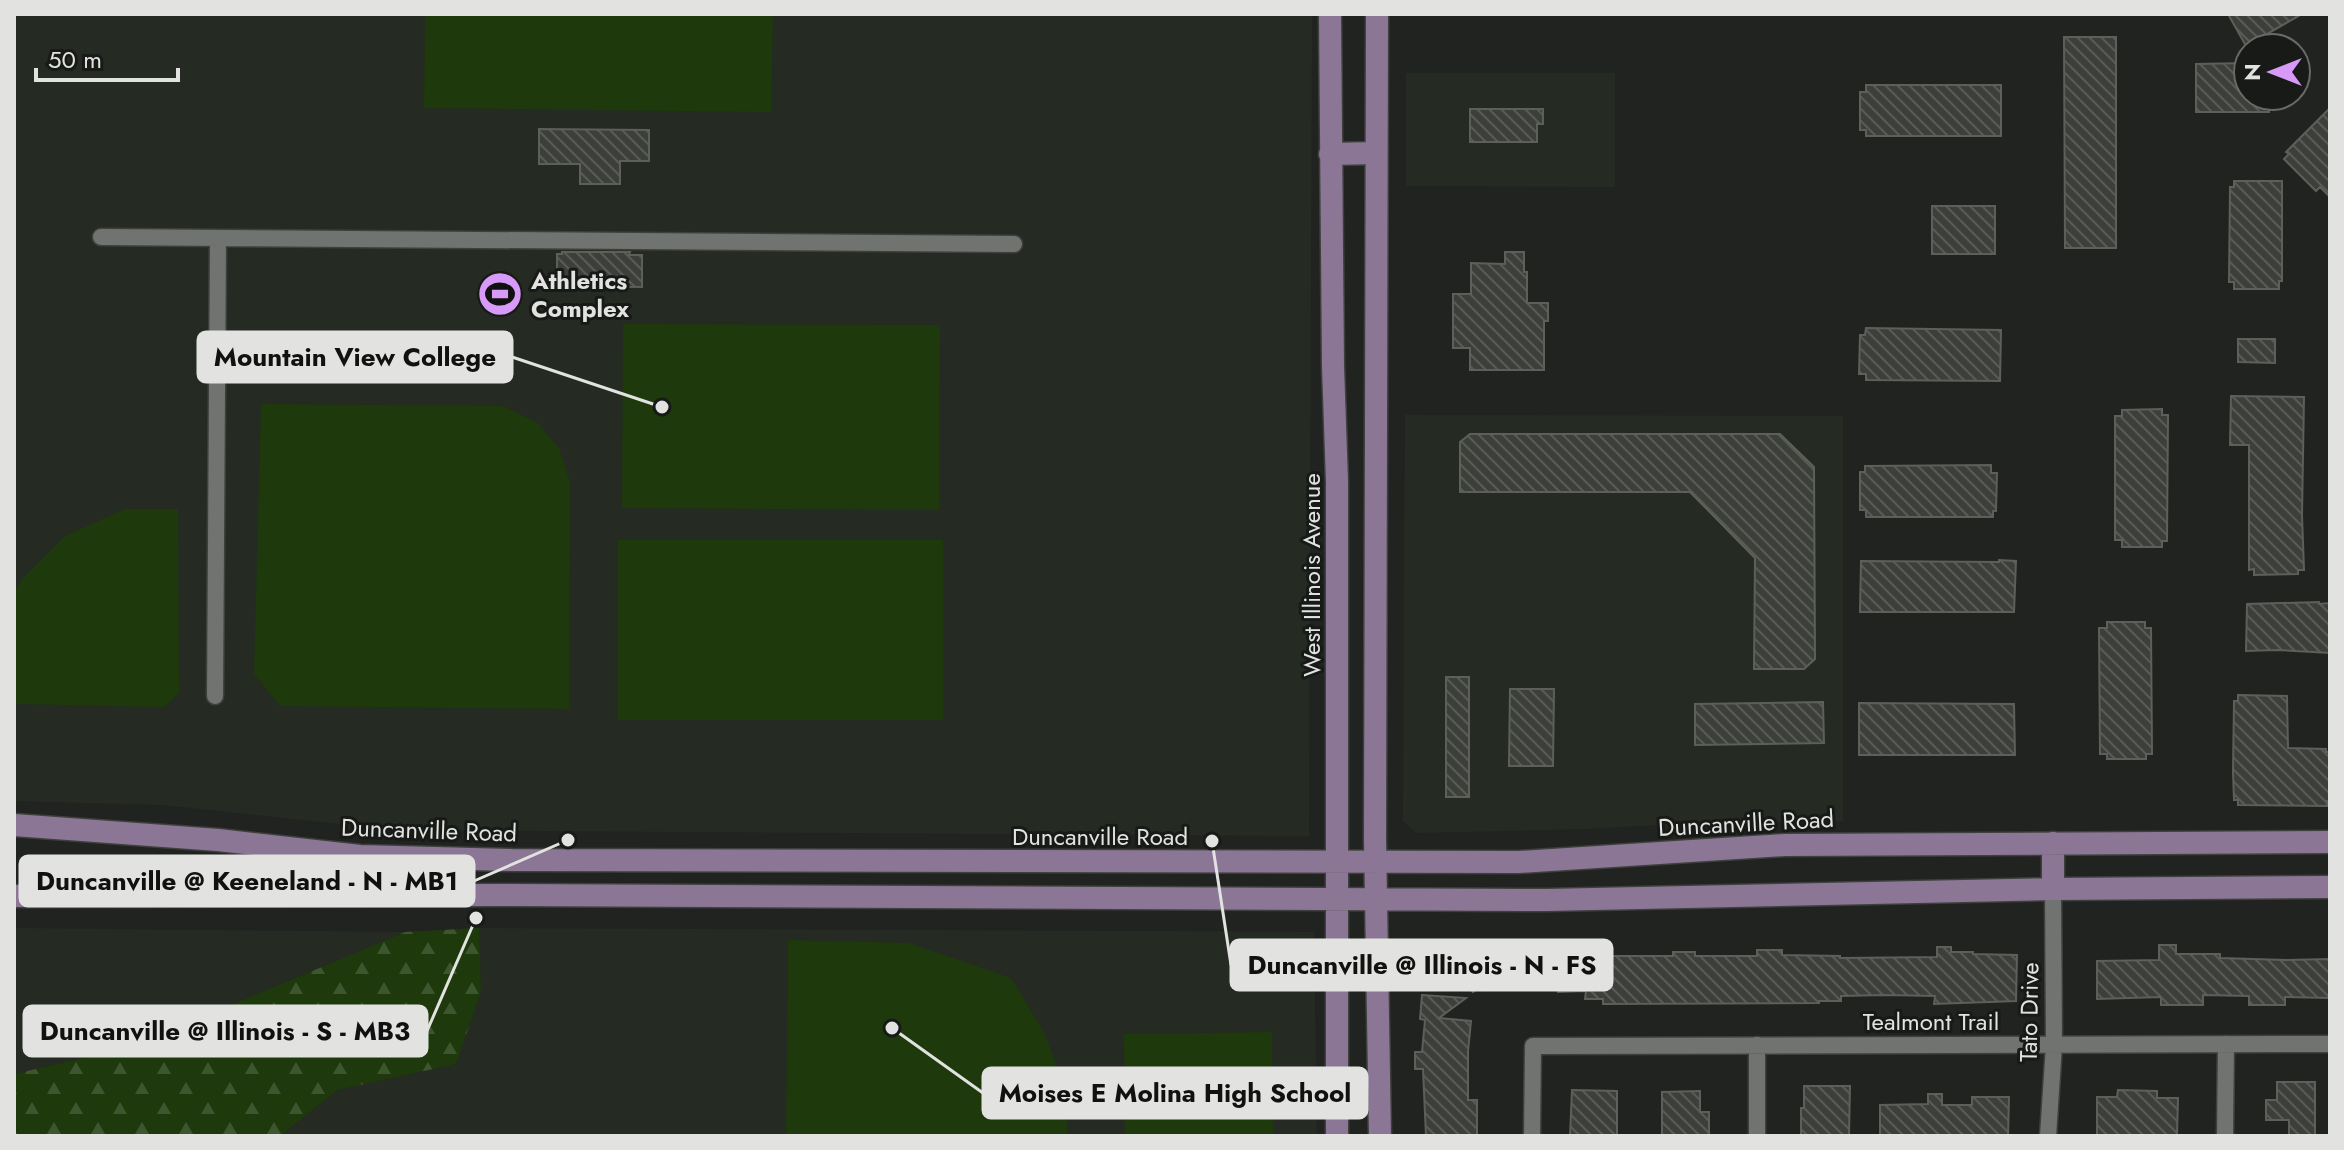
<svg xmlns="http://www.w3.org/2000/svg" width="2344" height="1150" viewBox="0 0 2344 1150" font-family="Jost,sans-serif">
<style>
.built{fill:#252b23}
.forest{fill:url(#forest-firs)}
.pitch{fill:#1e390c}
.building{fill:url(#building-back-hatch);stroke:#5d5f5b;stroke-width:2}
.lines{fill:none;stroke-linecap:round;stroke-linejoin:round}
.street-casing{stroke:#3e403d;stroke-width:19}
.secondary-casing{stroke:#3e403d;stroke-width:25}
.street{stroke:#70736f;stroke-width:16}
.secondary{stroke:#8b7695;stroke-width:22}
.labels{text-anchor:middle;dominant-baseline:central;stroke-width:6;stroke-linejoin:round;paint-order:stroke}
.poi-label{font-size:24px;font-weight:bold;fill:#e2e3e1;stroke:#171a16;text-anchor:start}
.street-label{font-size:24px;fill:#e2e3e1;stroke:#171a16}
.leader{fill:none;stroke:#e2e3e1;stroke-width:3}
.callout-dot{fill:#e2e3e1;stroke:#171a16;stroke-width:3}
.callout{fill:#e2e3e1;stroke:#e2e3e1;stroke-width:3}
.callout-label{font-size:26px;text-anchor:middle;font-weight:bold;fill:#111}
</style>
<defs>
<pattern id="forest-firs" width="22" height="20" patternUnits="userSpaceOnUse" patternTransform="scale(2)"><rect width="22" height="20" fill="#1e390c"/><path d="M5 1l3.5 6h-7zM16 11l3.5 6h-7z" fill="#3e562f"/></pattern>
<pattern id="building-back-hatch" width="6" height="6" patternUnits="userSpaceOnUse" patternTransform="scale(2)"><rect width="6" height="6" fill="#3d3f3b"/><path d="M-1 5l2 2M0 0l6 6M5-1l2 2" fill="none" stroke="#595b57"/></pattern>
</defs>
<rect width="100%" height="100%" fill="#212320"/>
<path class="built" d="M14,14H1312L1309,836L395,830L163,805L14,801Z
M1406,73H1615V187L1406,186Z
M1405,415L1843,416V821L1676,824L1586,829L1416,833L1403,821Z
M14,928L405,932L131,1047L14,1074Z
M479,928L1314,932L1317,1136H280L337,1090L456,1064L481,992Z"/>
<path class="forest" d="M479,928L481,992L456,1064L337,1090L280,1136H14V1074L131,1047L405,932Z"/>
<path class="pitch" d="M425,14H773L771,112L424,108Z
M623,324L940,325L939,510L622,508Z
M261,404L503,406L538,423L559,448L570,482L569,709L280,706L254,674Z
M125,509H178L179,693L164,707L14,704V592L21,580L65,536Z
M618,540H943V720H618Z
M788,940L909,943L1011,978L1044,1032L1068,1097L1067,1136H786Z
M1272,1032L1273,1136H1125L1124,1034Z"/>
<path class="building" d="M2228,14H2302L2246,46Z
M2064,37H2116V248H2065Z
M2248,63V96H2269V112H2196V64Z
M1866,85H2001V136H1866V130H1860V92H1866Z
M2330,108V197L2320,187L2316,191L2284,159L2289,154L2286,152Z
M1470,109H1543V124H1537V142H1470Z
M539,129L649,130V161H620V184H580V164H539Z
M2234,181H2282V281H2279V289H2234V282H2229L2230,187H2234Z
M1932,206H1995V254H1932Z
M562,252H630L629,255H642V287L557,286V254H562Z
M1505,252H1524V272H1527V303H1548V321H1544V370H1470V348H1453V294H1471V263L1505,264Z
M1866,328L2001,330L2000,381L1866,380V374H1859L1860,335H1865Z
M2238,339H2275V363L2238,362Z
M2231,396L2304,397L2302,515L2304,570H2298V574L2254,575V569L2249,570V445H2230Z
M2162,409V415H2168L2167,541H2162V547H2122V540H2115V416H2122V410Z
M1470,434H1780L1814,467L1815,659L1804,669H1754L1755,558L1690,492H1460V442Z
M1991,465V473H1997L1996,511H1993V517H1866V510H1860V472H1865V466Z
M1999,560L2016,561L2014,612H1860L1861,561L1999,562Z
M2319,602V604L2330,603V653L2277,650L2246,651L2247,604Z
M2107,622H2145V628H2151L2152,754H2146V759H2107V754H2100L2099,628H2107Z
M1446,677H1469V797H1446Z
M1510,689H1554L1553,766H1509Z
M2238,695L2287,696L2288,748L2326,749V752H2330V801H2327V806L2238,805V800H2234L2233,772L2234,701H2238Z
M1823,702L1824,743L1695,745V704Z
M1859,703L2014,704L2015,755H1859Z
M1483,942L1512,980L1500,989L1494,982L1484,990L1481,986L1473,992L1450,962L1470,946L1473,950Z
M1570,945V952H1608V956H1673V952H1695V956H1757V950H1782V955L1840,956V958L1937,957V947H1951V952H1973V954L2017,955L2016,1001L1934,1004L1935,996L1884,995L1841,996V1001H1819V1003L1603,1004V999H1585L1586,991L1558,992L1557,983L1536,984L1535,947Z
M2159,945H2176V954H2220V958L2286,960L2330,959V998L2285,997V1005H2249V996L2203,995V1005H2161V997L2097,999V961L2159,960Z
M1422,995L1466,998L1439,1018L1471,1021L1468,1052V1100H1477V1135L1426,1136L1423,1069H1415V1052H1422L1425,1020L1420,1019Z
M2277,1082H2315V1136H2289V1120H2266V1100H2277Z
M1804,1086H1850L1849,1136H1801V1108H1804Z
M1572,1090L1617,1091V1136H1570Z
M2118,1090L2157,1091V1098H2178L2177,1135L2097,1136V1097H2117Z
M1700,1091V1112H1709V1136H1662V1092Z
M1928,1094H1942V1105H1972V1097H2009L2008,1136H1880V1105L1928,1104Z"/>
<g class="lines">
<g class="street-casing">
<path id="street" d="M101,237L1014,244
M215,696L218,238
M1757,1045V1136
M1532,1136L1533,1046L2330,1044
M2048,1136L2054,1045L2053,889
M2225,1136L2226,1044"/>
</g>
<g class="secondary-casing">
<path id="secondary" d="M1330,14L1333,366L1337,482V1136
M1377,14L1375,839L1380,1136
M1330,154L1376,153
M14,825L218,840L360,856L512,860L1519,862L1785,845L2330,842
M2053,889V843
M14,896L510,895L1547,900L2053,889L2330,887"/>
</g>
<use href="#street" class="street"/>
<use href="#secondary" class="secondary"/>
</g>
<defs>
<g id="stadium-disc" transform="scale(2.3)"><circle r="9.5" fill="#d89af8" stroke="#171a16"/><path d="M0-5a6.5 5 0 1 0 0 10a6.5 5 0 1 0 0-10ZM-3.5-1.8h7v3.6h-7Z" fill="#111"/></g>
</defs>
<g fill-rule="evenodd">
<use href="#stadium-disc" x="500" y="294"/>
</g>
<g class="labels">
<g class="poi-label">
<text x="531" y="280">Athletics<tspan x="531" dy="28">Complex</tspan></text>
</g>
<g class="street-label">
<text transform="translate(1311 575) rotate(-90)">West Illinois Avenue</text>
<text transform="translate(1746 823) rotate(-3)">Duncanville Road</text>
<text transform="translate(429 830) rotate(2)">Duncanville Road</text>
<text x="1100" y="836">Duncanville Road</text>
<text transform="translate(2029 1012) rotate(-89)">Tato Drive</text>
<text x="1931" y="1021">Tealmont Trail</text>
</g>
</g>
<path class="leader" d="M662 407L512 357M568 840L474 881M1212 841L1231 965M476 918L427 1031M892 1028L983 1093"/>
<g class="callout-dot">
<circle cx="662" cy="407" r="8"/>
<circle cx="568" cy="840" r="8"/>
<circle cx="1212" cy="841" r="8"/>
<circle cx="476" cy="918" r="8"/>
<circle cx="892" cy="1028" r="8"/>
</g>
<g class="callout">
<rect x="198" y="332" width="314" height="50" rx="8"/>
<rect x="20" y="856" width="454" height="50" rx="8"/>
<rect x="1231" y="940" width="381" height="50" rx="8"/>
<rect x="24" y="1006" width="403" height="50" rx="8"/>
<rect x="983" y="1068" width="384" height="50" rx="8"/>
</g>
<g class="callout-label">
<text x="355" y="366">Mountain View College</text>
<text x="247" y="890">Duncanville @ Keeneland - N - MB1</text>
<text x="1422" y="974">Duncanville @ Illinois - N - FS</text>
<text x="225" y="1040">Duncanville @ Illinois - S - MB3</text>
<text x="1175" y="1102">Moises E Molina High School</text>
</g>
<rect width="2344" height="1150" fill="none" stroke="#e2e3e1" stroke-width="32"/>
<g transform="translate(2272 72) rotate(270)"><circle r="38" fill="#171a16" stroke="#686a67" stroke-width="2"/>
<path d="M0-6L14 30L0 20L-14 30Z" fill="#d89af8"/>
<text y="-12" font-size="22" font-weight="bold" text-anchor="middle" fill="#e2e3e1">N</text>
</g>
<path d="M36 68v12h142v-12" fill="none" stroke="#e2e3e1" stroke-width="4"/>
<text x="48" y="68" font-size="24" fill="#e2e3e1" stroke="#171a16" stroke-width="6" paint-order="stroke">50 m</text>
</svg>
